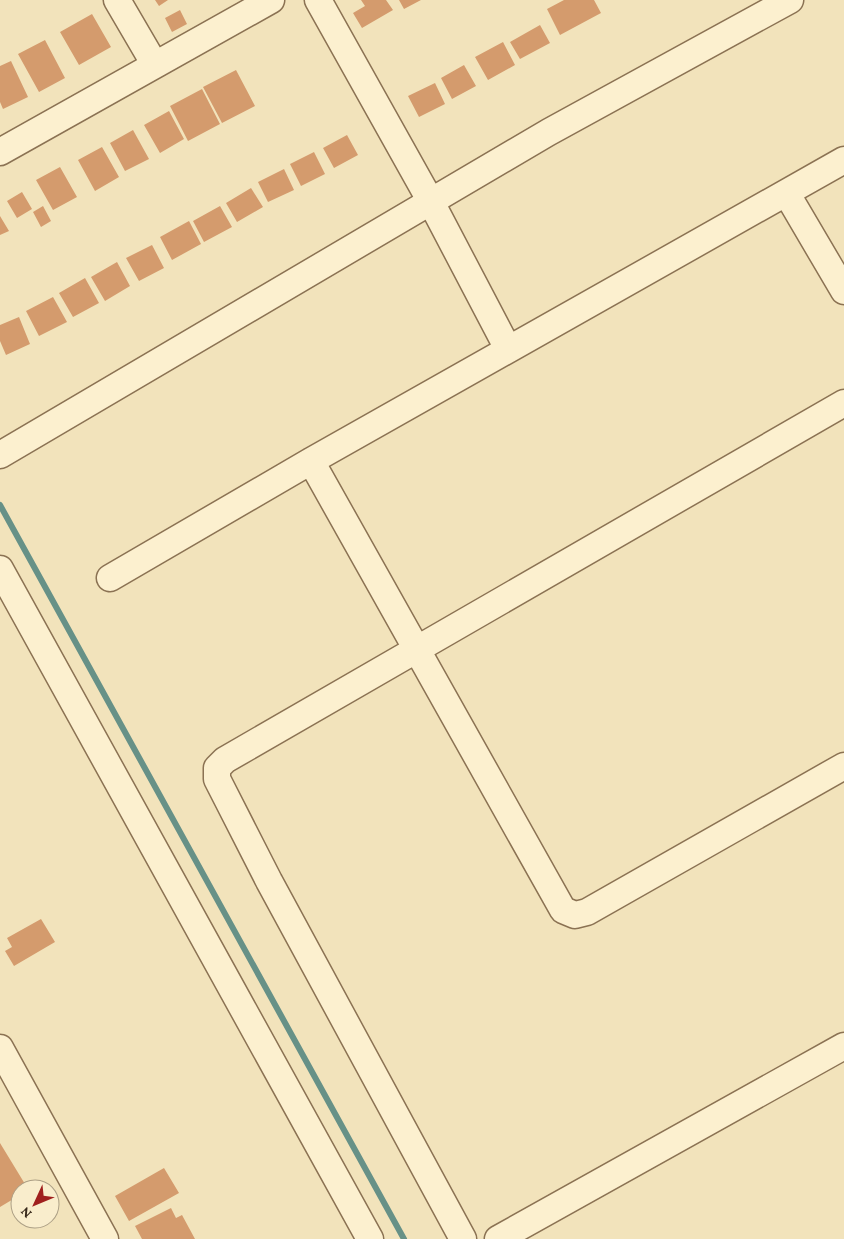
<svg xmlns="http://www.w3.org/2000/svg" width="844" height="1239" viewBox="0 0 844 1239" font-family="'Crimson Pro',serif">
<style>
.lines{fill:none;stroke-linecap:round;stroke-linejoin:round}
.stream{stroke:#679187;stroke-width:6}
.building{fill:#d49b6d}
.minor-casing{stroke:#8b7253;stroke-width:29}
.minor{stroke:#fcf0cf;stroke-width:26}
</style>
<rect width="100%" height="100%" fill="#f2e3bb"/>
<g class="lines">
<path class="stream" d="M0,505L404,1239"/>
</g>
<path class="building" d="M155,0H168L159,6Z
M361,0H386L393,10L362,28L353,13L365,6Z
M399,0H421L404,9Z
M564,0H594L601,13L560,35L547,9Z
M180,10L187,24L172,32L165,18Z
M92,14L111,47L79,65L60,32Z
M540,25L550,43L520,59L510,42Z
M45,40L65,78L39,92L18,54Z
M503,42L515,65L488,80L475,57Z
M11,61L28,97L3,109L0,102V66Z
M464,65L476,86L452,99L441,78Z
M236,70L255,106L222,123L203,87Z
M435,83L445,104L419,117L408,96Z
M202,89L220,124L188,141L170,106Z
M169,111L184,139L160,153L144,125Z
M133,130L149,159L125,171L110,143Z
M347,135L358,155L334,168L323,148Z
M102,147L119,177L95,191L78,160Z
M314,152L325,174L301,186L290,164Z
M60,167L77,197L53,210L36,180Z
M284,169L294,190L268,202L258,182Z
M251,188L263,207L237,222L226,203Z
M22,192L32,209L17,218L7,201Z
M43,206L51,221L41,227L33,212Z
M220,206L232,227L204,242L193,221Z
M0,216L9,231L0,235Z
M189,221L201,244L172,260L160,237Z
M152,245L164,268L139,281L126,258Z
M117,262L130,286L105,301L91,277Z
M85,278L99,303L73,317L59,293Z
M53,297L67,322L39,336L26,311Z
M19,317L30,344L6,355L0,341V325Z
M41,919L55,942L14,966L5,951L12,947L7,938Z
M0,1143L28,1189H20V1195L0,1207Z
M164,1168L179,1193L129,1221L115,1196Z
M171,1208L176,1218L182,1215L195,1239H142L135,1226Z"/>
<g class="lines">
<g class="minor-casing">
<path id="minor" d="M117,0L155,65
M318,0L431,202L508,349
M0,152L271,0
M787,194L844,291
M0,455L549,132L790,0
M311,461L563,910L575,915L587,912L844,766
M0,569L370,1239
M110,578L311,461L844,160
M0,1048L105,1239
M463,1239L269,881L217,779V768L225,760L844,403
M498,1239L844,1046"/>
</g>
<use href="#minor" class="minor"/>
</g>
<g transform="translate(35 1204) rotate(226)"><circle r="24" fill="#f9edcc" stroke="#ac9f85"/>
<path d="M0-4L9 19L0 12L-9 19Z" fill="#a0201e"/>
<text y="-8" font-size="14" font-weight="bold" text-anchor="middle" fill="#38291a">N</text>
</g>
</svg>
